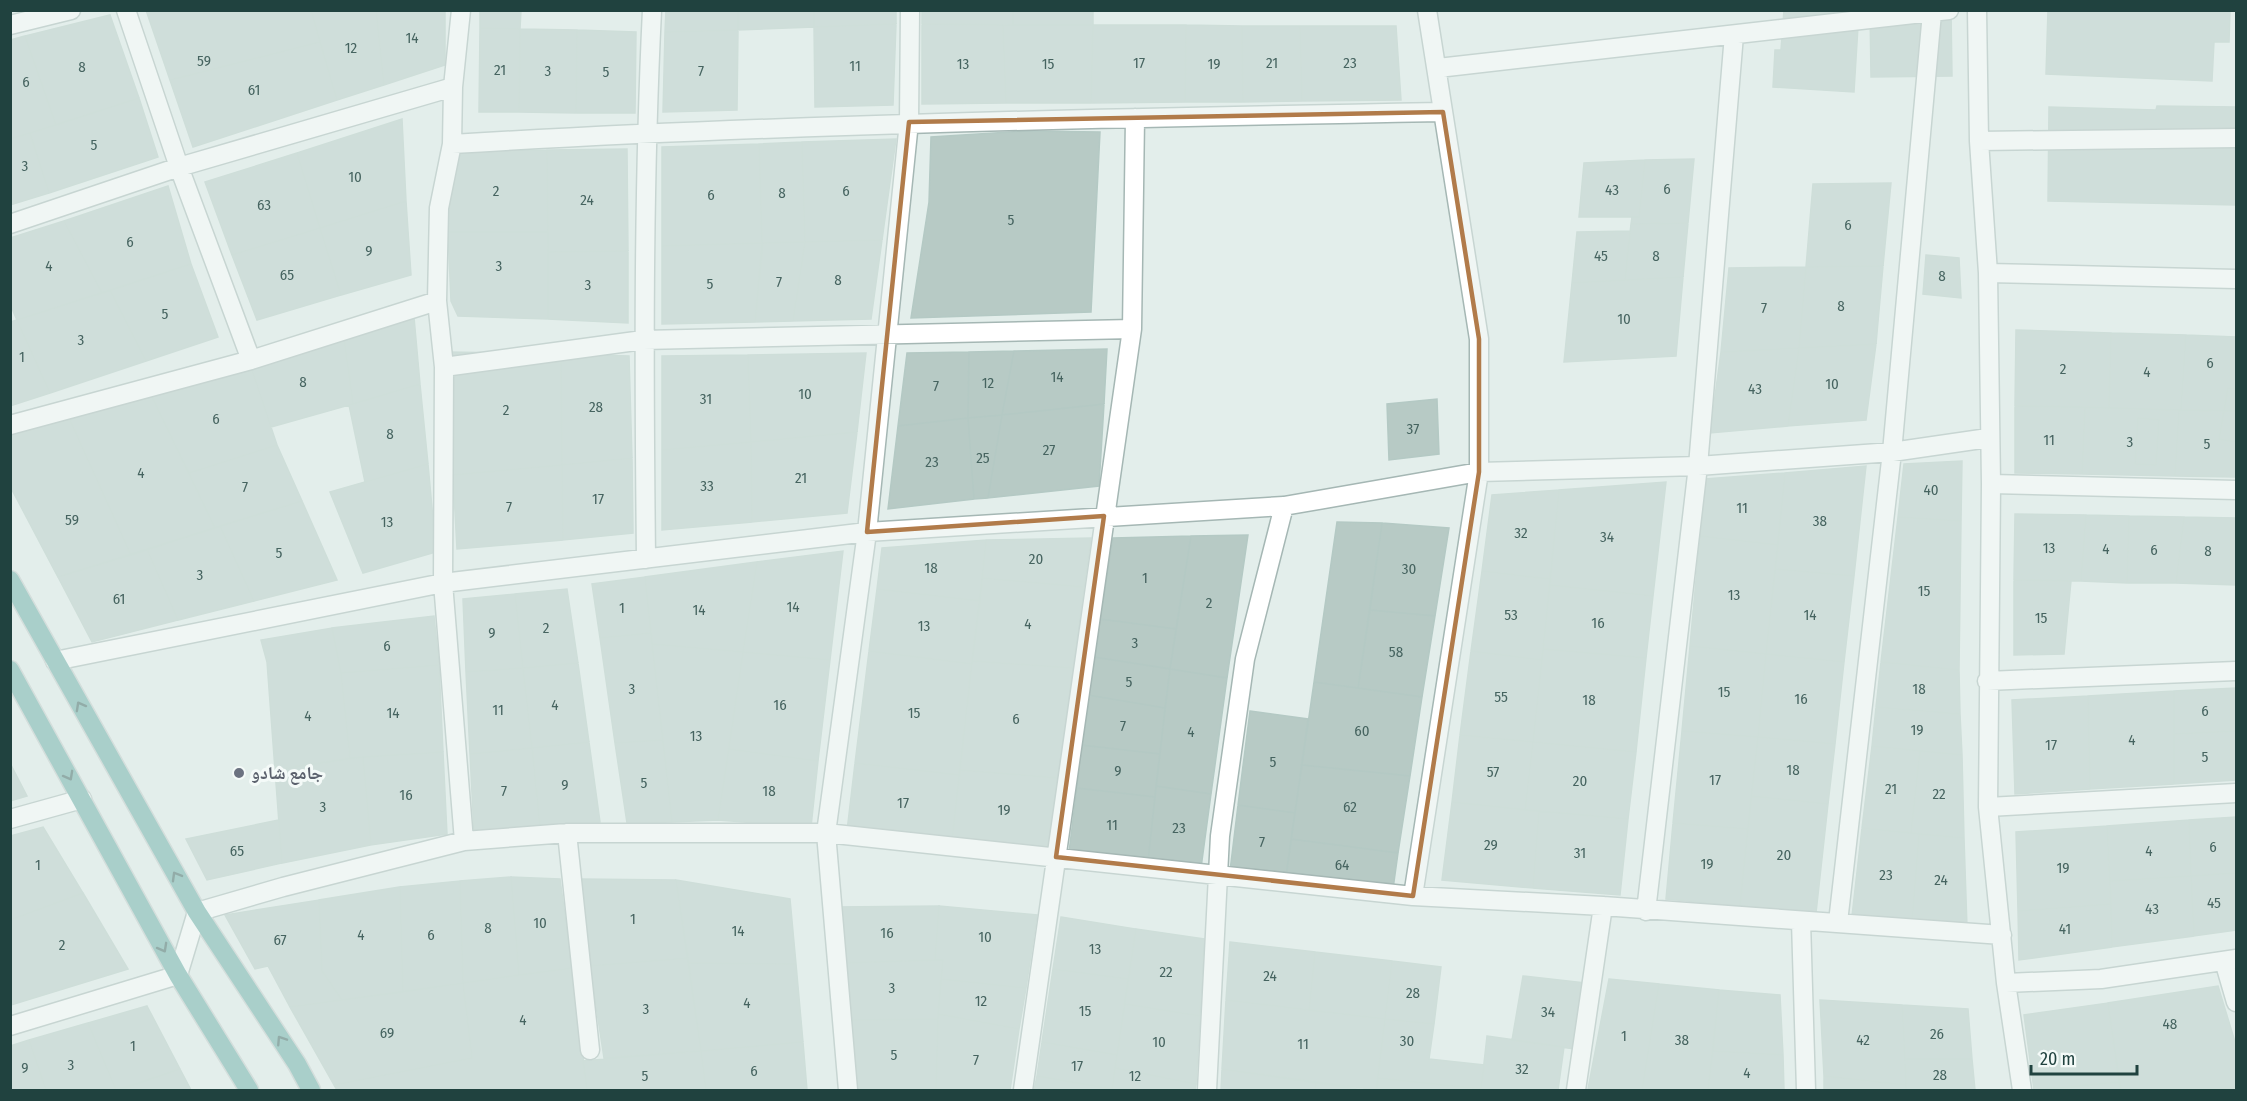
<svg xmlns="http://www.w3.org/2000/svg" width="2247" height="1101" viewBox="0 0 2247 1101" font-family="'Fira Sans Condensed','Noto Naskh Arabic',sans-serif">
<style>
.building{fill:#b7cac5;stroke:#b4c9c4;stroke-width:1.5}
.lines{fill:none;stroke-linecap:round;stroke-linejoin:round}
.street-casing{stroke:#a5b7b4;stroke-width:21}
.primary-casing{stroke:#c1cac9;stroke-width:21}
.street{stroke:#fff;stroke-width:18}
.primary{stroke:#62a9a3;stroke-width:18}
.oneway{stroke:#305c58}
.marked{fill:none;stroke:#b17b4a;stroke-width:4.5;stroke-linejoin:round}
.worship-dot{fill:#6b7280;stroke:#f4faf8;stroke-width:2}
.labels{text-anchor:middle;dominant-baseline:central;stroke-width:6;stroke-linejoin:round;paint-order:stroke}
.number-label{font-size:15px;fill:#466460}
.worship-label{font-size:18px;font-weight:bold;fill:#5b616d;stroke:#f4faf8;text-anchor:start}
</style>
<rect width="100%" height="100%" fill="#e3eeeb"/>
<path class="building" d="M146,10H311L320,42L170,80Z
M311,10H376L384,85L337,100Z
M376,10H445V65L384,85Z
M480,10H521L520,29L480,28Z
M666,10H738V30L665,32Z
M738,10H814V27L738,30Z
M814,10H896V24L814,27Z
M922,10H1013V25L922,24Z
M1013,10H1093V25H1013Z
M1784,10H1859L1854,92L1773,87L1775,50H1781Z
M1870,10H1951L1952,76L1871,77Z
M2048,10H2230L2229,42H2214L2212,81L2046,74Z
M110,15L139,98L56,125L25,36Z
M896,24L893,105L815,107L814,27Z
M922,24L1003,25L1006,103L922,104Z
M1003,25H1093L1091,103H1006Z
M1093,25H1186L1185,102L1091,103Z
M1186,25L1242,26L1243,102H1185Z
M1242,26H1300L1302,101L1243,102Z
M1300,26H1396L1401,100L1302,101Z
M480,28L520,29L519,112H479Z
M520,29L577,30L576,113L519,112Z
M577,30L636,32L635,113H576Z
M738,30L737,110L663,112L665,32Z
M25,36L56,125L10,139V40Z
M320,42L337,100L193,147L170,80Z
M139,98L158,157L49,193L30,133Z
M2157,106L2236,107V205L2048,201L2049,107L2156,110Z
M402,119L406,201L320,228L297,153Z
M1026,131L1100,132L1091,312L911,318L929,202L931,137Z
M30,133L49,193L10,205V139Z
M896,139L882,240L805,242L802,142Z
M802,142L805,242L762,243L759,144Z
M759,144L762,243L662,246V147Z
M627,149L628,251L548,252L547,150Z
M547,150L548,232H448L443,151Z
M297,153L320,228L232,255L205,182Z
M1694,159L1688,223L1631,224L1632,217H1639L1645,160Z
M1645,160L1639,217H1579L1584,163Z
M1891,183L1883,266L1806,267L1813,184Z
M168,186L191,264L102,293L64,221Z
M406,201L411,275L341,295L320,228Z
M64,221L102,293L17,320L10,304V238Z
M1688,223L1683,277L1625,280L1631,224Z
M320,228L341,295L257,320L232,255Z
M1630,231L1625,280L1572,283L1577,232Z
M448,232H548V319L458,316L451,301Z
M882,240L871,319L793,321L805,242Z
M805,242L793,321L755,322L763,243Z
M762,243L755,322L662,324V246Z
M628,251V323L548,319V252Z
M1926,255L1959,258L1961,298L1923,294Z
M191,264L218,337L146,361L110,290Z
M1883,266L1876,344L1799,348L1806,267Z
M1806,267L1799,348L1721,352L1729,268Z
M1683,277L1676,356L1564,362L1572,283Z
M110,290L146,361L50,393L17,320Z
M413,306L420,384L353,404L343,330Z
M17,320L50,393L10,406V322Z
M343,330L353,404L271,427L249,361Z
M2016,330L2111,333L2109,408L2015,406Z
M2111,333L2186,335L2181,410L2109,408Z
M2186,335L2236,337V411L2181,410Z
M1876,344L1866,420L1788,426L1799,348Z
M1799,348L1788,426L1710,433L1721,352Z
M1107,349L1104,404L1002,415L1014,351Z
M1014,351L1002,415L968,418L969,352Z
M447,352L561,354L562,465L453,475Z
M969,352L968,418L898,426L907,353Z
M866,353L857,432L751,442L748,355Z
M561,354L629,356L632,458L562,465Z
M748,355L751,442L662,450V356Z
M249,361L277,445L189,473L150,393Z
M420,384L428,464L365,482L349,405Z
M2228,388L2236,389V442L2219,439Z
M150,393L215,528L131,555L69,418Z
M1437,399L1439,454L1389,460L1387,404Z
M1104,404L1099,486L988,498L1002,415Z
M2015,406L2085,407L2082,474L2015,473Z
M2085,407L2179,410L2175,476L2082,474Z
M2179,410L2236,411V477L2175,476Z
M1002,415L988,498L974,499L968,418Z
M69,418L131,555L58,577L10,486V435Z
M968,418L974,499L888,509L898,426Z
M2138,418L2159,420L2156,465L2135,464Z
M857,432L847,513L752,522L751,442Z
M751,442L752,522L662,530V450Z
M277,445L302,501L215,528L189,473Z
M632,458L633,533L563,540L562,465Z
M1962,461L1961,521L1898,517L1904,464Z
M428,464L436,552L363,573L330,492Z
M562,465L563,540L457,549L453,475Z
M1866,466L1854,576L1775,569L1785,473Z
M1785,473L1778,545L1700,536L1705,479Z
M1666,482L1653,596L1550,585L1559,490Z
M1559,490L1550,579L1482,571L1492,495Z
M302,501L337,580L254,601L220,526Z
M2015,514L2086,515L2081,581L2014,580Z
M2086,515L2129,516L2127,583L2081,581Z
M2129,516L2184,517L2176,583H2127Z
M1898,517L1961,521L1959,670L1881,662Z
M2184,517L2236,518V585L2176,583Z
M1337,522L1382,523L1358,688L1314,682Z
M1382,523L1449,528L1435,616L1370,610Z
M220,526L254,601L178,620L147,549Z
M1248,535L1227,678L1170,669L1191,536Z
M1191,536L1176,629L1100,619L1113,538Z
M1700,536L1778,545L1766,654L1690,646Z
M1091,538L1084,587L982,578L986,540Z
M986,540L980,601L877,589L882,548Z
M147,549L178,620L92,642L58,577Z
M843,551L830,660L743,652L757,562Z
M757,562L743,652L652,644L645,577Z
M1775,569L1854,576L1844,662L1766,654Z
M1482,571L1550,579L1542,660L1471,651Z
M645,577L651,633L600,638L592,584Z
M982,578L1084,587L1073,668L972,661Z
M2014,580L2071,581L2064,654L2014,655Z
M1550,585L1653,596L1646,658L1543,649Z
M567,589L578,663L523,668L515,594Z
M877,589L980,601L972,664L869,651Z
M515,594L523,668L466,672L463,599Z
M1370,610L1435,616L1422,697L1358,688Z
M434,616L439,665L341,673L332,628Z
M1100,619L1176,629L1170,669L1094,657Z
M332,628L341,673L350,758L275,770L267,662L261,640Z
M651,633L663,740L615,743L600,638Z
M652,644L743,652L718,820L672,822Z
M1690,646L1766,654L1758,737L1682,731Z
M1543,649L1646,658L1636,752L1533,742Z
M869,651L972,664L959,775L855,763Z
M1471,651L1542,660L1533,742L1460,735Z
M743,652L830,660L818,761L729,749Z
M1766,654L1844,662L1835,744L1758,737Z
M1094,657L1170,669L1165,708L1088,695Z
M972,661L1073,668L1058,778L960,770Z
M1881,662L1959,670L1960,714L1876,707Z
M578,663L589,742L532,748L523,668Z
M439,665L443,752L350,758L341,673Z
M523,668L532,748L470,754L466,672Z
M1170,669L1227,678L1211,794L1156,786Z
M1314,682L1422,697L1410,776L1302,765Z
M2236,688V731L2174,734V691Z
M2174,691V784L2090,789L2088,696Z
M1088,695L1165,708L1160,754L1081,745Z
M2088,696L2090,789L2015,794L2012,700Z
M1876,707L1960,714L1962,755L1872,746Z
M1250,711L1308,719L1295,813L1238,805Z
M1682,731L1758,737L1748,829L1673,823Z
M2236,731V780L2174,784V734Z
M1460,735L1533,742L1525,810L1452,802Z
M1758,737L1835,744L1828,804L1751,796Z
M663,740L672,822L627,823L615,743Z
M589,742L600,822L540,827L532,748Z
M1533,742L1636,752L1628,819L1525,810Z
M1081,745L1160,754L1155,797L1077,788Z
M1872,746L1920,751L1911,833L1862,828Z
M532,748L540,827L474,832L470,754Z
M729,749L818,761L811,827L718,820Z
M1920,751L1962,755L1964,838L1911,833Z
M443,752L447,834L371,845L363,757Z
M363,757L371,845L282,863L275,770Z
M10,763L27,796L10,801Z
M855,763L959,775L952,841L847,831Z
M1302,765L1410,776L1398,853L1291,839Z
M960,770L1058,778L1048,850L952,841Z
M1156,786L1211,794L1201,868L1148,862Z
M1077,788L1155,797L1148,862L1069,852Z
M1751,796L1828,804L1816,913L1740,906Z
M1452,802L1539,811L1533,888L1442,880Z
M1238,805L1295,813L1286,877L1230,871Z
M1539,811L1628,819L1620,895L1533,888Z
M2236,817V873L2191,876L2189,820Z
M279,820L282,863L207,880L186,839Z
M2189,820L2191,876L2110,881L2107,826Z
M1673,823L1748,829L1740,906L1666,899Z
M2107,826L2111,904L2018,911L2016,832Z
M43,827L83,893L10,920V836Z
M1862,828L1919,834L1912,922L1852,916Z
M1919,834L1964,838L1967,927L1912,922Z
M1291,839L1398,853L1393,889L1286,877Z
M2236,873V930L2194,936L2191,876Z
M2191,876L2194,936L2112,947L2110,881Z
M511,877L519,975L463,983L460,881Z
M511,877L560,879L572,968L519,975Z
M580,879L676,880L688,958L590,966Z
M676,880L790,899L796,964L688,963Z
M460,881L463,983L403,992L400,887Z
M400,887L403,992L342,1000L322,971L319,900Z
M83,893L128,969L11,1005L10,920Z
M319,900L322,971L342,1000L290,1007L268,966L255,969L225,915Z
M2111,904L2112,947L2019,960L2018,911Z
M939,906L935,960L841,963L835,907Z
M939,906L1037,915L1026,988L941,979L943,960H935Z
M1061,917L1136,929L1128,979L1053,969Z
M1136,929L1204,939L1200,1016L1125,1004Z
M1230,942L1315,952L1309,1010L1226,1000Z
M1315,952L1392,961L1385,1019L1309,1010Z
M688,958L701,1051L604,1058L590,966Z
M943,960L938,1019L848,1020L841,963Z
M1392,961L1441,967L1434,1024L1385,1019Z
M688,963L796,964L803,1042L701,1051Z
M572,968L587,1090H337L334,1085L472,1058L463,983Z
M1053,969L1128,979L1117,1055L1042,1042Z
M1523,976L1585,983L1574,1049L1512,1040Z
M941,979L1026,988L1019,1029L938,1014Z
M1609,979L1659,984L1642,1090L1588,1089Z
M463,983L472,1058L334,1085L290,1007Z
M1659,984L1719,990L1708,1090H1642Z
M2218,986L2236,1045V1089L2121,1090L2108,1003Z
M1719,990L1780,995L1783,1055L1713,1051Z
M1226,1000L1385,1019L1376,1090L1222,1069Z
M1820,1000L1902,1005L1906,1085L1824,1076Z
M2108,1003L2119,1082L2034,1090L2024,1015Z
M1125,1004L1200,1016L1196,1084L1115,1068Z
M1902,1005L1968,1009L1972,1059H1905Z
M147,1006L180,1069L116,1090L88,1023Z
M938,1014L1019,1029L1010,1090H936Z
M938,1019L936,1090H856L848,1020Z
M1385,1019L1434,1024L1429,1059L1484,1065L1481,1089L1378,1078Z
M88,1023L116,1090H46L29,1040Z
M1487,1036L1564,1047L1558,1090H1481Z
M29,1040L46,1090H10V1046Z
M803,1042L807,1090H706L701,1051Z
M1042,1042L1117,1055L1112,1089L1037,1076Z
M701,1051L706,1090H587L583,1061Z
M1713,1051L1783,1055L1784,1090H1708Z
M1905,1059H1972L1975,1090H1906Z
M1115,1068L1196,1084L1195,1090H1112Z
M180,1069L191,1090H120Z
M1222,1069L1316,1083L1315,1090H1221Z
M1037,1076L1112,1089V1090H1034Z
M1824,1076L1906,1085V1090H1824Z
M1378,1078L1481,1089V1090H1377Z
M2119,1082L2121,1090H2044Z
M1316,1083L1364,1090H1315Z"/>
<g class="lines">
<g class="street-casing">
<path id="street" d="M126,10L179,167L251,360
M1977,10L1979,141L1988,273L1991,484L1988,807L2006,983L2022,1090
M10,25L71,10
M1438,68L1949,10
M453,87L461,10
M1979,141L2236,138
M10,224L179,167L453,87L452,144
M1988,273L2236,279
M1132,329L1135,118
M444,367L643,340L1132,329L1023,1090
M10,425L251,360L437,301
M1991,484L2236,490
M646,559C644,376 643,193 652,10
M55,661L443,583L867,532L1284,506L1479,472L1698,466L1892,452L1988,438
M1987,681L2236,671
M1988,807L2236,793
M10,819L82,799
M567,833L590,1050
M464,841L443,583L444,367L437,301L439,208L452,144C782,124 1112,118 1443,112
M1413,896L1479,472V339L1427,10
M1646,911L1698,466L1734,35
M1801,921L1806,1090
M1838,922L1892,452L1932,13
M2224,961L2236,1002
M2006,983L2101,979L2236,959
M10,1026L178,975L197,912L283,887L464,841L567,833H826L1413,896L1603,906L2002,935
M848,1090L826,833L867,532L909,122L910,10
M1207,1090L1220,836L1245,659L1284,506
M1576,1090L1603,906"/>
</g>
<g class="primary-casing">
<path id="primary" d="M10,580L197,912L297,1064L311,1090
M10,670L178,975L249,1090"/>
</g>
<use href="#street" class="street"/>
<use href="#primary" class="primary"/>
</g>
<defs><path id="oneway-chevron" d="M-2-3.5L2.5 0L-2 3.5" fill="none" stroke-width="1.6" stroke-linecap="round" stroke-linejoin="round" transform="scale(1.5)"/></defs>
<g class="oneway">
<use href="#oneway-chevron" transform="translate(80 706) rotate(-119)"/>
<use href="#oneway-chevron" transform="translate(69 776) rotate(61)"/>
<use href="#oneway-chevron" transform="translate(176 876) rotate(-120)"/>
<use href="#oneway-chevron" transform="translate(163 948) rotate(61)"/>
<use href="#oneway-chevron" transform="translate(281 1040) rotate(-123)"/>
</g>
<path d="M0 0H2247V1101H0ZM1443,112L1479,339V472L1413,896L1056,857L1104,516L867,532L909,122Z" fill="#e3eeeb" fill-opacity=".55" fill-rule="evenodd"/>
<path class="marked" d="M1443,112L1479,339V472L1413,896L1056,857L1104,516L867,532L909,122Z"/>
<circle class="worship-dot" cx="239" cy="773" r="6"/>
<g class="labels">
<g class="number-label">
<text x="412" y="38">14</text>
<text x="351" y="48">12</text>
<text x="204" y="61">59</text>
<text x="1139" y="63">17</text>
<text x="1272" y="63">21</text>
<text x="1350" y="63">23</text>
<text x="963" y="64">13</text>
<text x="1048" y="64">15</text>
<text x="1214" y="64">19</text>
<text x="855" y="66">11</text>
<text x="82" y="67">8</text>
<text x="500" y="70">21</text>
<text x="548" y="71">3</text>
<text x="701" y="71">7</text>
<text x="606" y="72">5</text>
<text x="26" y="82">6</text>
<text x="254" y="90">61</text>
<text x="94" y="145">5</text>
<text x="25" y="166">3</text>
<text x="355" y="177">10</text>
<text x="1667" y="189">6</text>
<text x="1612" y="190">43</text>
<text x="496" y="191">2</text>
<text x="846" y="191">6</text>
<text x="782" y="193">8</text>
<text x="711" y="195">6</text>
<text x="587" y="200">24</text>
<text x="264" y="205">63</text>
<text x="1011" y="220">5</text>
<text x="1848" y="225">6</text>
<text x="130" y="242">6</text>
<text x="369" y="251">9</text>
<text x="1601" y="256">45</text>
<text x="1656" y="256">8</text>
<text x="49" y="266">4</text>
<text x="499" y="266">3</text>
<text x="287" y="275">65</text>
<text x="1942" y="276">8</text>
<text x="838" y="280">8</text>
<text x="779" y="282">7</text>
<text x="710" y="284">5</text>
<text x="588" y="285">3</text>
<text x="1841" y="306">8</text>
<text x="1764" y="308">7</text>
<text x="165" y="314">5</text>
<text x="1624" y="319">10</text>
<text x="81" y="340">3</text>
<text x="22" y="357">1</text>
<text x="2210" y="363">6</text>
<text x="2063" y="369">2</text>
<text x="2147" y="372">4</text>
<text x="1057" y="377">14</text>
<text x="303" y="382">8</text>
<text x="988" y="383">12</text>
<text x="1832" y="384">10</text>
<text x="936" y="386">7</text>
<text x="1755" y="389">43</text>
<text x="805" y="394">10</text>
<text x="706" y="399">31</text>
<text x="596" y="407">28</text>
<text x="506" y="410">2</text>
<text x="216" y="419">6</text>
<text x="1413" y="429">37</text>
<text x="390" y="434">8</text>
<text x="2049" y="440">11</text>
<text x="2130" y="442">3</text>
<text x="2207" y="444">5</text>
<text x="1049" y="450">27</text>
<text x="983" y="458">25</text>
<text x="932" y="462">23</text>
<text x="141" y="473">4</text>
<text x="801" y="478">21</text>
<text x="707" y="486">33</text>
<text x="245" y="487">7</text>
<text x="1931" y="490">40</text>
<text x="598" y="499">17</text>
<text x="509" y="507">7</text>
<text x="1742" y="508">11</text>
<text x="72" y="520">59</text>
<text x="1820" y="521">38</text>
<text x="387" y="522">13</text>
<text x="1521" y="533">32</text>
<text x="1607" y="537">34</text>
<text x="2049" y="548">13</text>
<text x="2106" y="549">4</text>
<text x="2154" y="550">6</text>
<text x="2208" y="551">8</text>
<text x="279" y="553">5</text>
<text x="1036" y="559">20</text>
<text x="931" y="568">18</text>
<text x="1409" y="569">30</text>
<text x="200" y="575">3</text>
<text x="1145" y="578">1</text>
<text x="1924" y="591">15</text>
<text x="1734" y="595">13</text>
<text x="119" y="599">61</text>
<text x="1209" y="603">2</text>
<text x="793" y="607">14</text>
<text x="622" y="608">1</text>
<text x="699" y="610">14</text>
<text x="1511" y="615">53</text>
<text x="1810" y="615">14</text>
<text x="2041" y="618">15</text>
<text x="1598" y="623">16</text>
<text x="1028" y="624">4</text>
<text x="924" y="626">13</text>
<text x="546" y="628">2</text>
<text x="492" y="633">9</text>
<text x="1135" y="643">3</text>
<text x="387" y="646">6</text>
<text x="1396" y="652">58</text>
<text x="1129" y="682">5</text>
<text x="632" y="689">3</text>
<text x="1919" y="689">18</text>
<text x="1724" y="692">15</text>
<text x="1501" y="697">55</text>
<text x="1801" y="699">16</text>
<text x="1589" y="700">18</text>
<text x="555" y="705">4</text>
<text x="780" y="705">16</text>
<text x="498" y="710">11</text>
<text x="2205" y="711">6</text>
<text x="393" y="713">14</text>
<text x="914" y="713">15</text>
<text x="308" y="716">4</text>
<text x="1016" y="719">6</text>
<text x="1123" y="726">7</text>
<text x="1917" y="730">19</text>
<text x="1362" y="731">60</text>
<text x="1191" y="732">4</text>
<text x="696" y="736">13</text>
<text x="2132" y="740">4</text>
<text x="2051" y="745">17</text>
<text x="2205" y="757">5</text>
<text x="1273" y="762">5</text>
<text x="1793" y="770">18</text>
<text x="1118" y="771">9</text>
<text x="1493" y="772">57</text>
<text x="1715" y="780">17</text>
<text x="1580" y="781">20</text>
<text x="644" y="783">5</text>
<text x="565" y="785">9</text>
<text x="1891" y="789">21</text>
<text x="504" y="791">7</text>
<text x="769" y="791">18</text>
<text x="1939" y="794">22</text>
<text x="406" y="795">16</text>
<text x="903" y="803">17</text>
<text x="323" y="807">3</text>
<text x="1350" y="807">62</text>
<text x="1004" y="810">19</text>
<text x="1112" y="825">11</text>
<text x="1179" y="828">23</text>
<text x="1262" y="842">7</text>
<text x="1491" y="845">29</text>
<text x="2213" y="847">6</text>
<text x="237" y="851">65</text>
<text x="2149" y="851">4</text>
<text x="1580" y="853">31</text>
<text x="1784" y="855">20</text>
<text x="1707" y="864">19</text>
<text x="38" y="865">1</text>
<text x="1342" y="865">64</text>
<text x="2063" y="868">19</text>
<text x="1886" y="875">23</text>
<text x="1941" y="880">24</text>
<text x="2214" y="903">45</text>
<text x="2152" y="909">43</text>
<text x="633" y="919">1</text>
<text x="540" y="923">10</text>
<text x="488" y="928">8</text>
<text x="2065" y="929">41</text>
<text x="738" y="931">14</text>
<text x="887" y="933">16</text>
<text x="361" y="935">4</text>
<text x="431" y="935">6</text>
<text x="985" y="937">10</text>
<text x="280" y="940">67</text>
<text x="62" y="945">2</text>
<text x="1095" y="949">13</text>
<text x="1166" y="972">22</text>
<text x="1270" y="976">24</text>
<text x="892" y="988">3</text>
<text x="1413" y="993">28</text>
<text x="981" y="1001">12</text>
<text x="747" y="1003">4</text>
<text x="646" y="1009">3</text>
<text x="1085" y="1011">15</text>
<text x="1548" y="1012">34</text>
<text x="523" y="1020">4</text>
<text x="2170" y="1024">48</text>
<text x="387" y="1033">69</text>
<text x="1937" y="1034">26</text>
<text x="1624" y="1036">1</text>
<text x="1682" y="1040">38</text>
<text x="1863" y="1040">42</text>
<text x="1407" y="1041">30</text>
<text x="1159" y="1042">10</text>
<text x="1303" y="1044">11</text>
<text x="133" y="1046">1</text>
<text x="894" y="1055">5</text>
<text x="976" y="1060">7</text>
<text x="71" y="1065">3</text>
<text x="1077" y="1066">17</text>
<text x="25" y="1068">9</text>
<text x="1522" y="1069">32</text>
<text x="754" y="1071">6</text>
<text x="1747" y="1073">4</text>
<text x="1940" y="1075">28</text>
<text x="645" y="1076">5</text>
<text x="1135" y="1076">12</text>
</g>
<g class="worship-label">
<text x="251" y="773">جامع شادو</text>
</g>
</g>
<rect width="2247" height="1101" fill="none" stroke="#20423f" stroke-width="24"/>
<path d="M2031 1065v9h106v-9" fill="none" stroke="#20423f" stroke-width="3"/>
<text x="2040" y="1065" font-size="18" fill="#20423f" stroke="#f4faf8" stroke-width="4.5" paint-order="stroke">20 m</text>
</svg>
